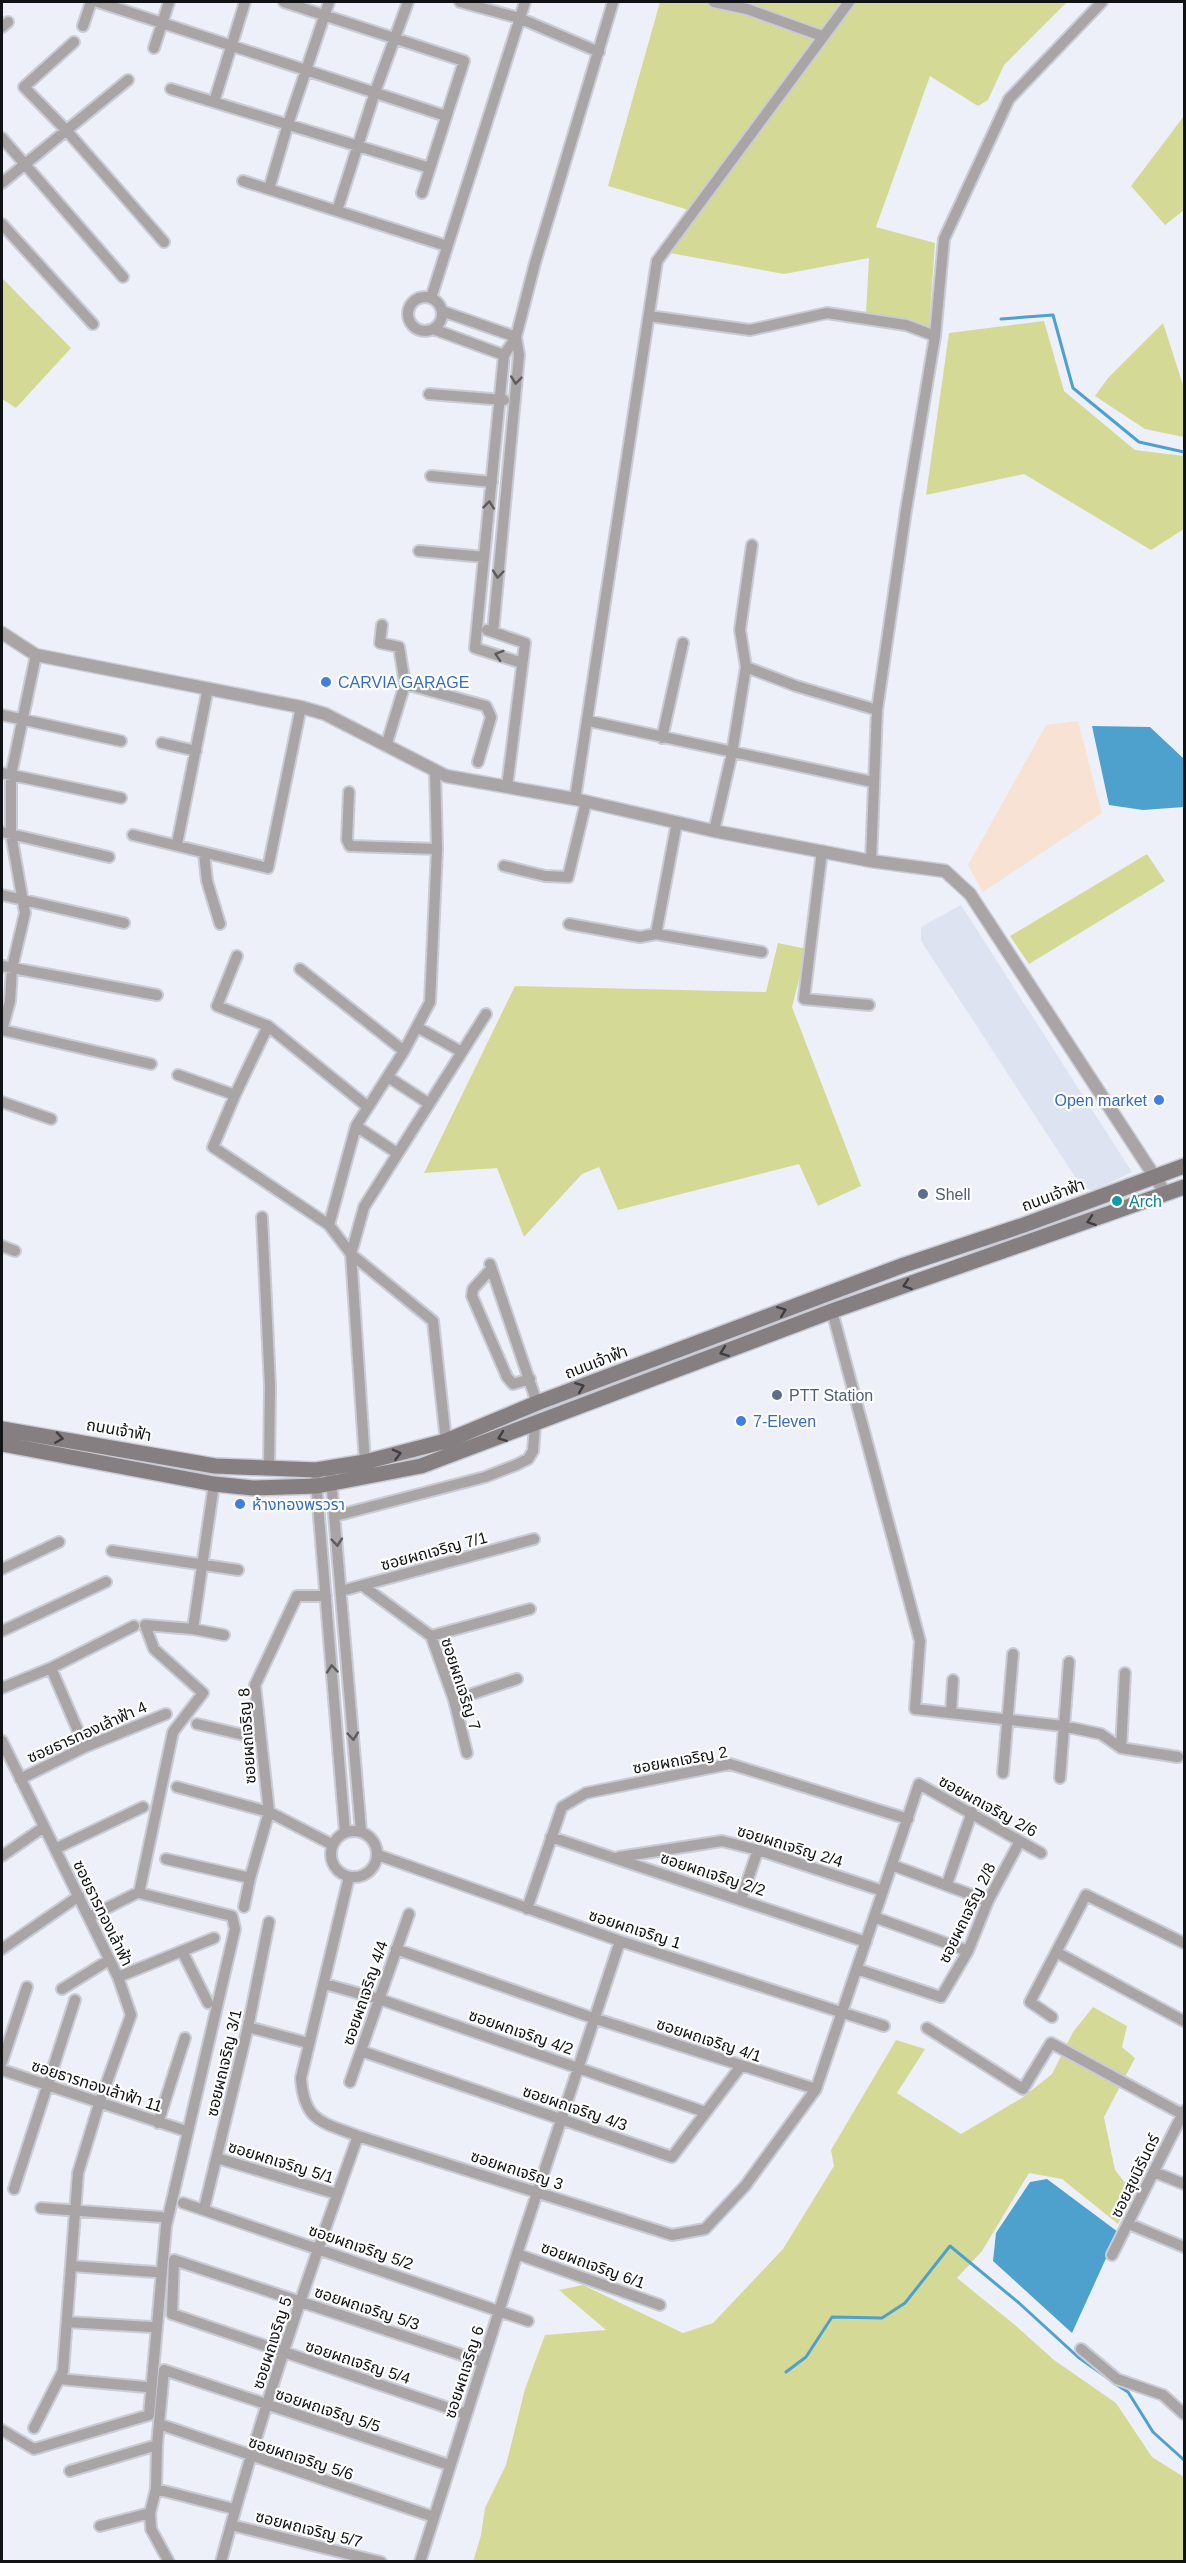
<svg xmlns="http://www.w3.org/2000/svg" width="1186" height="2563" viewBox="0 0 1186 2563" font-family="Arial,'Noto Sans Thai',sans-serif">
<style>
.built{fill:#dee3f2}
.industrial{fill:#f7e2d4}
.green{fill:#d5d996}
.water{fill:#4da1cc}
.lines{fill:none;stroke-linecap:round;stroke-linejoin:round}
.stream{stroke:#4da1cc;stroke-width:3}
.minor-casing{stroke:#caccd5;stroke-width:14}
.tertiary-casing{stroke:#caccd5;stroke-width:15}
.secondary-casing{stroke:#caccd5;stroke-width:18}
.minor{stroke:#a9a4a6;stroke-width:10}
.tertiary{stroke:#a9a4a6;stroke-width:12}
.secondary{stroke:#867f82;stroke-width:15}
.oneway{stroke:#5d5b5e}
.oneway2{stroke:#403e41}
.shop-dot{fill:#3f7fe0;stroke:#fff;stroke-width:2}
.service-dot{fill:#5c6f8a;stroke:#fff;stroke-width:2}
.culture-dot{fill:#0f9aa8;stroke:#fff;stroke-width:2}
.labels{text-anchor:middle;dominant-baseline:central;stroke-width:4.5;stroke-linejoin:round;paint-order:stroke}
.shop-label{font-size:16px;fill:#366cbe;stroke:#fff;text-anchor:start}
.service-label{font-size:16px;fill:#4e5e75;stroke:#fff;text-anchor:start}
.street-label{font-size:16px;fill:#111215;stroke:#fff}
.culture-label{font-size:16px;fill:#0d838f;stroke:#fff;text-anchor:start}
</style>
<rect width="100%" height="100%" fill="#edf0f9"/>
<path class="built" d="M961,905L1132,1172L1093,1191L1081,1186L921,941V927Z"/>
<path class="industrial" d="M1078,721L1102,813L983,892L968,865L1046,725Z"/>
<path class="green" d="M660,2H1067L1004,65L988,100L978,106L930,76L876,227L935,243L929,328L866,314L869,258L784,274L670,253L699,213L608,186Z
M1184,116V210L1165,225L1131,186Z
M2,278L71,348L16,408L2,399Z
M1044,321L1064,391L1135,450L1184,456V529L1151,550L1024,474L926,495L949,333Z
M1163,323L1184,388V437L1145,429L1095,396L1108,378Z
M1147,854L1165,881L1029,964L1010,936Z
M778,943L807,949L792,1007L861,1186L818,1206L799,1164L618,1210L599,1167L582,1174L524,1237L497,1168L424,1173L515,986L766,992Z
M1093,2007L1127,2026L1122,2047L1135,2058L1104,2117L1115,2170L1134,2194L1118,2224L1062,2179L1029,2173L982,2251L957,2278L1015,2325L1054,2360L1116,2403L1152,2457L1184,2477V2561L473,2562L481,2535L485,2508L506,2465L525,2389L545,2335L606,2330L559,2290L583,2285L683,2333L713,2323L783,2249L834,2166L831,2150L896,2040L925,2049L897,2093L961,2134L1022,2098L1052,2074L1073,2032Z"/>
<path class="water" d="M1092,726L1150,727L1184,759V807L1143,810L1109,805Z
M1047,2179L1118,2232L1072,2333L993,2261L996,2233L1030,2182Z"/>
<g class="lines">
<path class="stream" d="M1001,319L1053,315L1073,388L1139,442L1184,452
M786,2372L806,2357L832,2317L882,2318L905,2303L950,2246L1019,2303L1078,2357L1109,2379
M1114,2383L1128,2392L1153,2432L1184,2460"/>
<g class="minor-casing">
<path id="minor" d="M98,2L446,116
M284,2L464,61L422,193
M460,2L519,18L599,52
M714,2L747,9L822,36
M83,26L91,2
M2,27L8,22
M74,42L24,87L66,130L164,242
M154,48L169,2
M171,89L430,168
M214,102L245,2
M2,138L123,277
M243,181L447,246
M2,183L128,80
M269,189L288,124L329,2
M337,211L375,92L408,2
M2,224L93,324
M408 314a17 17 0 1 1 34 0a17 17 0 1 1-34 0Z
M431,298L525,2
M442,311L516,337L519,355L493,632
M649,316L750,330L827,313L906,325L935,336
M433,329L504,355
M429,394L504,400
M431,476L492,482
M419,551L484,557
M382,625L380,643L399,647L405,684L386,746
M487,630L525,643L507,787
M522,663L475,648L504,355L516,337L535,263L613,2
M746,667L796,686L877,710
M405,684L486,706L491,717L478,762
M2,715L121,741
M589,721L873,782
M662,738L683,643
M162,743L196,751
M2,773L121,798
M349,792L347,840L350,846L437,849
M575,799L657,261L849,2
M714,831L732,753L746,667L740,630L752,545
M2,832L109,857
M133,835L268,868L301,707
M177,844L208,688
M822,851L804,999L869,1005
M204,853L207,881L220,924
M871,861L877,710L906,510L935,336L944,239L1009,99L1102,2
M504,866L545,876L568,877L586,802
M2,895L124,923
M569,924L640,937L656,934L762,952
M656,934L677,822
M237,956L217,1006L268,1026L368,1107
M2,966L157,995
M300,969L404,1051
M268,1026L235,1095L213,1147L329,1225L351,1254L433,1321L446,1441
M417,1027L462,1052
M2,1030L10,1001L12,968L25,913L11,834V775L36,655
M2,1030L151,1064
M178,1075L235,1095
M388,1077L428,1103
M2,1102L51,1119
M356,1126L397,1153
M262,1217L270,1386L269,1468
M329,1225L356,1126L404,1051L430,1002L437,849L435,771
M2,1246L15,1251
M490,1264L537,1403
M491,1269L473,1289L472,1296L507,1377L513,1384L530,1379
M832,1311L920,1641L915,1709L1063,1726L1101,1734L1121,1748L1178,1757
M365,1462L351,1254L364,1207L486,1014
M330,1467L361,1831
M316,1480L345,1832
M335,1516L485,1477L516,1465L528,1459L533,1451L535,1425
M112,1551L238,1570
M2,1569L59,1542
M363,1586L431,1636L454,1700L467,1753
M341,1591L534,1539
M193,1629L214,1484
M2,1631L106,1582
M431,1636L530,1609
M51,1668L85,1747
M2,1688L51,1668L134,1626
M454,1700L517,1679
M951,1712L953,1680
M197,1724L261,1739
M2,1741L118,1977L131,2015L99,2104L78,2173L63,2371L34,2428
M1121,1748L1125,1673
M1003,1773L1013,1654
M1060,1778L1069,1662
M20,1779L85,1747L166,1714
M177,1787L269,1812L333,1845
M331 1854a23 23 0 1 1 46 0a23 23 0 1 1-46 0Z
M551,1837L866,1942
M55,1849L143,1807
M378,1855L620,1941L884,2026
M2,1856L44,1827
M619,1857L722,1841L758,1850L883,1891
M166,1859L250,1878
M892,1865L988,1901
M349,1877L301,2078C304,2122 322,2122 358,2136L672,2235L705,2229L745,2186L816,2089L919,1784L1041,1853
M947,1884L972,1812
M741,1899L758,1850
M244,1907L250,1878L269,1812L255,1685L297,1596H326
M527,1909L562,1807L586,1793L730,1764L908,1819
M89,1917L135,1894
M874,1917L968,1951
M2,1949L79,1896
M396,1949L593,2018L816,2089
M182,1951L208,2003
M1056,1952L1184,2021
M857,1969L941,1997L968,1951L988,1901L1020,1841
M118,1977L214,1938
M325,1984L379,1999L705,2112
M62,1989L109,1960
M1052,2017L1030,2002L1086,1895L1184,1943
M248,2027L308,2043
M927,2028L1023,2089L1051,2043L1184,2115
M361,2051L672,2157L741,2066
M2,2062L27,1987
M2,2070L183,2130
M350,2082L409,1914
M158,2123L185,2038
M217,2158L337,2194
M1154,2172L1184,2184
M14,2189L75,2000
M183,2203L528,2321
M41,2208L161,2217
M204,2209L248,2027L269,1922
M1129,2224L1184,2247
M517,2254L660,2305
M1112,2255L1184,2111
M71,2266L155,2272
M67,2322L151,2327
M1081,2349L1117,2379L1163,2395L1184,2414
M59,2379L146,2387
M466,2414L172,2314L174,2260L483,2362
M159,2424L434,2517
M2,2430L34,2449L149,2415L166,2226L235,1929L232,1916L139,1893L173,1732L203,1693L154,1649L145,1625L193,1629L224,1635
M70,2471L157,2445
M156,2489L234,2509
M231,2525L381,2562
M100,2526L150,2513
M169,2562L151,2529L150,2513L156,2489L157,2445L164,2370L449,2465
M221,2562C259,2418 308,2276 358,2136
M420,2562L517,2254L620,1941"/>
</g>
<g class="tertiary-casing">
<path id="tertiary" d="M2,633L36,655L301,707L325,714L446,776L575,799L714,831L871,861L945,871L970,894L1166,1194"/>
</g>
<g class="secondary-casing">
<path id="secondary" d="M2,1429L215,1466L316,1470L365,1462L446,1441L537,1403L904,1265L1024,1225L1184,1166
M2,1444L214,1484L253,1488L317,1486L421,1466L832,1311L1184,1187"/>
</g>
<use href="#minor" class="minor"/>
<use href="#tertiary" class="tertiary"/>
<use href="#secondary" class="secondary"/>
</g>
<defs><path id="oneway-chevron" d="M-2-3.5L2.5 0L-2 3.5" fill="none" stroke-width="1.6" stroke-linecap="round" stroke-linejoin="round" transform="scale(1.5)"/></defs>
<g class="oneway">
<use href="#oneway-chevron" transform="translate(516 380) rotate(96)"/>
<use href="#oneway-chevron" transform="translate(489 505) rotate(-84)"/>
<use href="#oneway-chevron" transform="translate(498 574) rotate(95)"/>
<use href="#oneway-chevron" transform="translate(499 655) rotate(-162)"/>
<use href="#oneway-chevron" transform="translate(337 1542) rotate(85)"/>
<use href="#oneway-chevron" transform="translate(332 1669) rotate(-95)"/>
<use href="#oneway-chevron" transform="translate(353 1736) rotate(85)"/>
</g>
<g class="oneway2">
<use href="#oneway-chevron" transform="translate(1091 1221) rotate(161)"/>
<use href="#oneway-chevron" transform="translate(907 1285) rotate(161)"/>
<use href="#oneway-chevron" transform="translate(782 1311) rotate(-21)"/>
<use href="#oneway-chevron" transform="translate(724 1352) rotate(160)"/>
<use href="#oneway-chevron" transform="translate(580 1387) rotate(-21)"/>
<use href="#oneway-chevron" transform="translate(502 1437) rotate(160)"/>
<use href="#oneway-chevron" transform="translate(59 1438) rotate(9)"/>
<use href="#oneway-chevron" transform="translate(397 1454) rotate(-14)"/>
</g>
<g class="shop-dot">
<circle cx="326" cy="682" r="6"/>
<circle cx="1159" cy="1100" r="6"/>
<circle cx="741" cy="1421" r="6"/>
<circle cx="240" cy="1504" r="6"/>
</g>
<g class="service-dot">
<circle cx="923" cy="1194" r="6"/>
<circle cx="777" cy="1395" r="6"/>
</g>
<circle class="culture-dot" cx="1117" cy="1201" r="6"/>
<g class="labels">
<g class="shop-label">
<text x="338" y="682">CARVIA GARAGE</text>
<text x="1147" y="1100" text-anchor="end">Open market</text>
<text x="753" y="1421">7-Eleven</text>
<text x="252" y="1504">ห้างทองพรวรา</text>
</g>
<g class="service-label">
<text x="935" y="1194">Shell</text>
<text x="789" y="1395">PTT Station</text>
</g>
<g class="street-label">
<text transform="translate(1053 1195) rotate(-20)">ถนนเจ้าฟ้า</text>
<text transform="translate(596 1362) rotate(-21)">ถนนเจ้าฟ้า</text>
<text transform="translate(119 1430) rotate(10)">ถนนเจ้าฟ้า</text>
<text transform="translate(434 1551) rotate(-15)">ซอยผถเจริญ 7/1</text>
<text transform="translate(461 1684) rotate(72)">ซอยผถเจริญ 7</text>
<text transform="translate(87 1732) rotate(-24)">ซอยธารทองเล้าฟ้า 4</text>
<text transform="translate(247 1736) rotate(-94)">ซอยผถเจริญ 8</text>
<text transform="translate(680 1760) rotate(-10)">ซอยผถเจริญ 2</text>
<text transform="translate(988 1806) rotate(29)">ซอยผถเจริญ 2/6</text>
<text transform="translate(790 1846) rotate(17)">ซอยผถเจริญ 2/4</text>
<text transform="translate(713 1874) rotate(18)">ซอยผถเจริญ 2/2</text>
<text transform="translate(103 1913) rotate(64)">ซอยธารทองเล้าฟ้า</text>
<text transform="translate(967 1913) rotate(-64)">ซอยผถเจริญ 2/8</text>
<text transform="translate(635 1929) rotate(18)">ซอยผถเจริญ 1</text>
<text transform="translate(365 1993) rotate(-71)">ซอยผถเจริญ 4/4</text>
<text transform="translate(521 2032) rotate(19)">ซอยผถเจริญ 4/2</text>
<text transform="translate(709 2040) rotate(18)">ซอยผถเจริญ 4/1</text>
<text transform="translate(224 2063) rotate(-77)">ซอยผถเจริญ 3/1</text>
<text transform="translate(97 2086) rotate(18)">ซอยธารทองเล้าฟ้า 11</text>
<text transform="translate(575 2108) rotate(19)">ซอยผถเจริญ 4/3</text>
<text transform="translate(281 2162) rotate(17)">ซอยผถเจริญ 5/1</text>
<text transform="translate(517 2170) rotate(18)">ซอยผถเจริญ 3</text>
<text transform="translate(1135 2176) rotate(-64)">ซอยสุขนิรันดร์</text>
<text transform="translate(361 2247) rotate(19)">ซอยผถเจริญ 5/2</text>
<text transform="translate(593 2265) rotate(20)">ซอยผถเจริญ 6/1</text>
<text transform="translate(367 2308) rotate(18)">ซอยผถเจริญ 5/3</text>
<text transform="translate(272 2343) rotate(-72)">ซอยผถเงริญ 5</text>
<text transform="translate(358 2362) rotate(18)">ซอยผถเจริญ 5/4</text>
<text transform="translate(464 2372) rotate(-72)">ซอยผถเจริญ 6</text>
<text transform="translate(328 2410) rotate(18)">ซอยผถเจริญ 5/5</text>
<text transform="translate(301 2458) rotate(18)">ซอยผถเจริญ 5/6</text>
<text transform="translate(309 2529) rotate(14)">ซอยผถเจริญ 5/7</text>
</g>
<g class="culture-label">
<text x="1129" y="1201">Arch</text>
</g>
</g>
<rect width="1186" height="2563" fill="none" stroke="#111215" stroke-width="6"/>
</svg>
